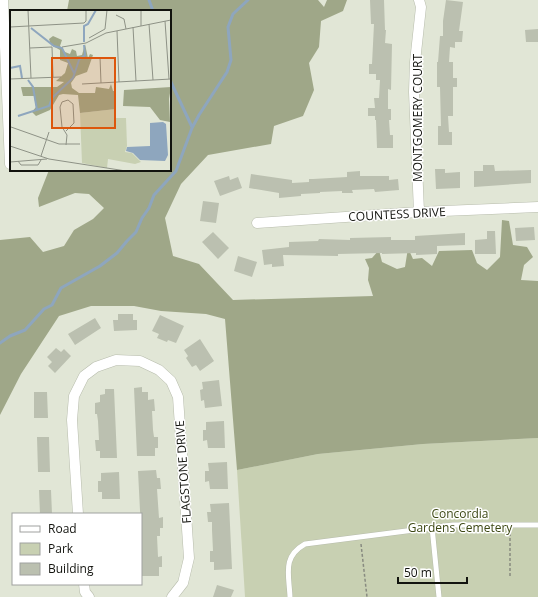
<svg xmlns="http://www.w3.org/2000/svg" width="538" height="597" viewBox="0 0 538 597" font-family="'Open Sans',sans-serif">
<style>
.green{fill:#c8d0b2}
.forest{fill:#9fa788}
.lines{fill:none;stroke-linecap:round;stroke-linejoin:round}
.stream{stroke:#8ea6be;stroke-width:3}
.building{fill:#bbc0b0}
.lane-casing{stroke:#b7bcac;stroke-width:6}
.street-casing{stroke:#b7bcac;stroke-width:11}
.path{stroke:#888b80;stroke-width:1.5;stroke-dasharray:3 2;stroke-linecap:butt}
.lane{stroke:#fff;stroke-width:5}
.street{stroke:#fff;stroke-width:10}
.labels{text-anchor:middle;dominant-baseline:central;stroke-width:3;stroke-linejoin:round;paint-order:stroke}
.street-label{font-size:12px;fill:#12130e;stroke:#fff}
.park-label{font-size:12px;fill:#3c4713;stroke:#fff}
.inset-river{fill:none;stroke:#8ea6be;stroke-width:2}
.inset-road{fill:none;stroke:#8e9286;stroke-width:1}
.view{fill:#dd560c;fill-opacity:0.15;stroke:#dd560c;stroke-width:2}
.inset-edge{fill:none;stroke:#12130e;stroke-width:2}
</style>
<rect width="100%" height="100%" fill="#e1e6d6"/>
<path class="green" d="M538,438V597H245L237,470L318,454L423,444Z"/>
<path class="forest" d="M69,0H318L324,7L327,0H347L343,11L321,21L319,47L309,63L314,90L303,116L274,126L271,144L208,155L181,184L165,218L173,256L199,264L233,300L373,296L368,280L369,268L365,259L372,258L379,250L382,262L397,269L405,267L408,248L413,259L422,258L432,266L439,251L472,250L477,263L487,270L500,257L502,220L509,221L513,245L527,247L533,257L524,265L521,280L538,281V438L423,444L318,454L237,470L225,319L206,314L161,311L134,306H91L59,316L21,374L0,415V240L30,237L43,252L64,246L74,230L93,219L104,208L89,194L75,193L39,207L38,198L49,170H170V11H67Z"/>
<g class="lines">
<path class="stream" d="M149,0L153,11
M170,80L192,127
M0,343L10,336L25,330L44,309L52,305L61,288L100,266L117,253L127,241L136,232L142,218L149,208L154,195L176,171L192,128L199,115L227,72L231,60L228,27L233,14L248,0"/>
</g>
<path class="building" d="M370,0H384L385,30H386L385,43L392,44L391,90L388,89V109H391V120H389L390,135H393V148H377L376,120H375V116H368V108H375L374,98H379L380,80H376V74H369V64H372L374,24H371Z
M446,0L463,2L459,31H463L462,42H455V48L450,47L449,62H453V78H457V87H453V116H448L449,132H452V145H438V126H441L440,87H437V62H438L440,36H443V21Z
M538,29V42H526L525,30Z
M483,165H494L495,171L531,170V183L474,187V171H483Z
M435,169H445V173L460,172V188L436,189Z
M360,171V176H389V180L398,179L399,190L375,192L374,189L352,190L353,193H342V191L320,192V193L301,194V196L279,198V193L249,188L251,174L292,180V183L309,182V179H313L347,177V172Z
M229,176L230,180L238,177L242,188L220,196L214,181Z
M203,201L219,203L216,223L200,221Z
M534,227L535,240L516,241L515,228Z
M487,231H495L496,254H475V240L487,239Z
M213,232L229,248L218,259L202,242Z
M465,233V245L437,246V254L416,255V253L382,254V253L338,254V256L283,255L284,266L272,267V264L264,265L262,250L289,247V242L318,241L319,239L350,240V238L391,237V240H415V236Z
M238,256L257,262L252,277L234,271Z
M118,314H133V320H137V330L114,331L113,320H118Z
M160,315L184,326L176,343L168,340L167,342L157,338L159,334L152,331Z
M95,318L101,328L75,345L68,334Z
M200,339L214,361L200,371L196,365L192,367L186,358L188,356L184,350Z
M56,348L61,352L64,349L71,356L55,373L48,366L52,362L47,357Z
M219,380L222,406L205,408L204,400L201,401L200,390L203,389L202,382Z
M142,387V392H148V400L154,399L155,411H152L153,430L154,437H158V448H155V456H137L134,388Z
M105,389H114L117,458H100V451H96L95,440H99L98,421L97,414H95V403L100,402V395L105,394Z
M34,392H47L48,418H34Z
M224,421L225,448H208L207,440L203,441V430H206V422Z
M37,437H49L50,472H38Z
M227,462L228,489H210L209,481L205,482V471H209L208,463Z
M156,470L157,478H160L161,489H157L159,518L163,517V528H160V536H157L158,557L162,556V567H159V576H141V550H142L138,471Z
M119,472L120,499H102V492H98V481H101V473Z
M39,490H51L52,514H40Z
M229,503L232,569L214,570V562H210V551H213L212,530V522H208L207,512H211L210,504Z
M217,585L234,590L231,597H213Z"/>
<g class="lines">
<g class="lane-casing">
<path id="lane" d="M432,527L439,597
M290,597C289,574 282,557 305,544L453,525H538"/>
</g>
<g class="street-casing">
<path id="street" d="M3,0L10,164
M419,212L414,92L415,62L421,7L419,0
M257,223L419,212L538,207
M78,514L72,420L74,396L84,376L96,367L116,360L140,361L159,370L171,381L178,397L189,558L183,583L172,597
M84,584L85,592L89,597"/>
</g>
<path class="path" d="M510,533V578
M361,544L367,597"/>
<use href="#lane" class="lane"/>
<use href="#street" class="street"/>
</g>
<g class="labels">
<g class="street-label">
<text transform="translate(417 118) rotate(-90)">MONTGOMERY COURT</text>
<text transform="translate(397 214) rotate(-3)">COUNTESS DRIVE</text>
<text transform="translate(183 472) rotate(-94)">FLAGSTONE DRIVE</text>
</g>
<g class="park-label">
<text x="460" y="513">Concordia<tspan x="460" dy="14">Gardens Cemetery</tspan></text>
</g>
</g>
<g transform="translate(10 10)">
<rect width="161" height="161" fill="#e1e6d6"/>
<path d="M106,99V108H116L117,136L115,142L122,143L131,152L125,154L98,149L97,158L72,153L70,103Z" fill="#c8d0b2"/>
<path d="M43,26L52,30L50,36L55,42L60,44L62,39L66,41L67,46L72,45L75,34L78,48L80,44L83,45L77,62L66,66L61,73L62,78L69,83H85L86,77L99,79L101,74L103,81H106V99L70,103L68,85L53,84L49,85L40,100L26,106L22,102L26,97L24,86H13L11,77H47L54,72L46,71L55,63L58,53L50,50V40L41,35L39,29ZM161,77L159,89L160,112L150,110L140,97L113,96L114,80Z" fill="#9fa788"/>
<path d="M153,112L156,114L158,145L155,151L130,150L123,143L116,141L117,137L140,136V113Z" fill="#8ea6be"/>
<path class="inset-river" d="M21,18L44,36L52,38L64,63M74,32V16L78,14L86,0M0,58L10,56L12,68M18,70L23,77L27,100M8,106L39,96L42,88L63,68L69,50L75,45L74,35"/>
<path class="inset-road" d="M18,0L21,68M131,0V16M106,5L114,9L116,19M155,11L159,69M139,14L143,70M0,17L74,13L76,11V0M123,17L126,71M107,21L109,72M79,28L95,19L97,0M52,37L76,33L96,23L161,10M20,38L42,37L43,67M90,47L91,73M0,69L51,67M72,74L161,69M1,117L49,134H70M56,121L64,113L63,94L58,90L52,92L50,97L52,117L57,125L56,135M0,136L39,149L116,161M31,146L39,122M8,151L11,155H28L31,150M0,152L37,149"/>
<path class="view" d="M42,48H105V118H42Z"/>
<rect width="161" height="161" class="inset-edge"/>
</g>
<rect x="12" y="513" width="130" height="72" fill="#ffffff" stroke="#a0a19f"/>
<rect x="20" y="526" width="20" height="6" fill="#ffffff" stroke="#a0a19f"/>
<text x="48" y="533" font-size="12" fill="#12130e">Road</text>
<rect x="20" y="543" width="20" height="12" fill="#c8d0b2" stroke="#a0a19f"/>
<text x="48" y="553" font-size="12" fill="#12130e">Park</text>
<rect x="20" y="563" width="20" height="12" fill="#bbc0b0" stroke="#a0a19f"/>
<text x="48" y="573" font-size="12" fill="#12130e">Building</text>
<path d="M398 577v6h69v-6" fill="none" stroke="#12130e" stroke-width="2"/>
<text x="404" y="577" font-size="12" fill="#12130e" stroke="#ffffff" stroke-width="3" paint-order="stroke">50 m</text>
</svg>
